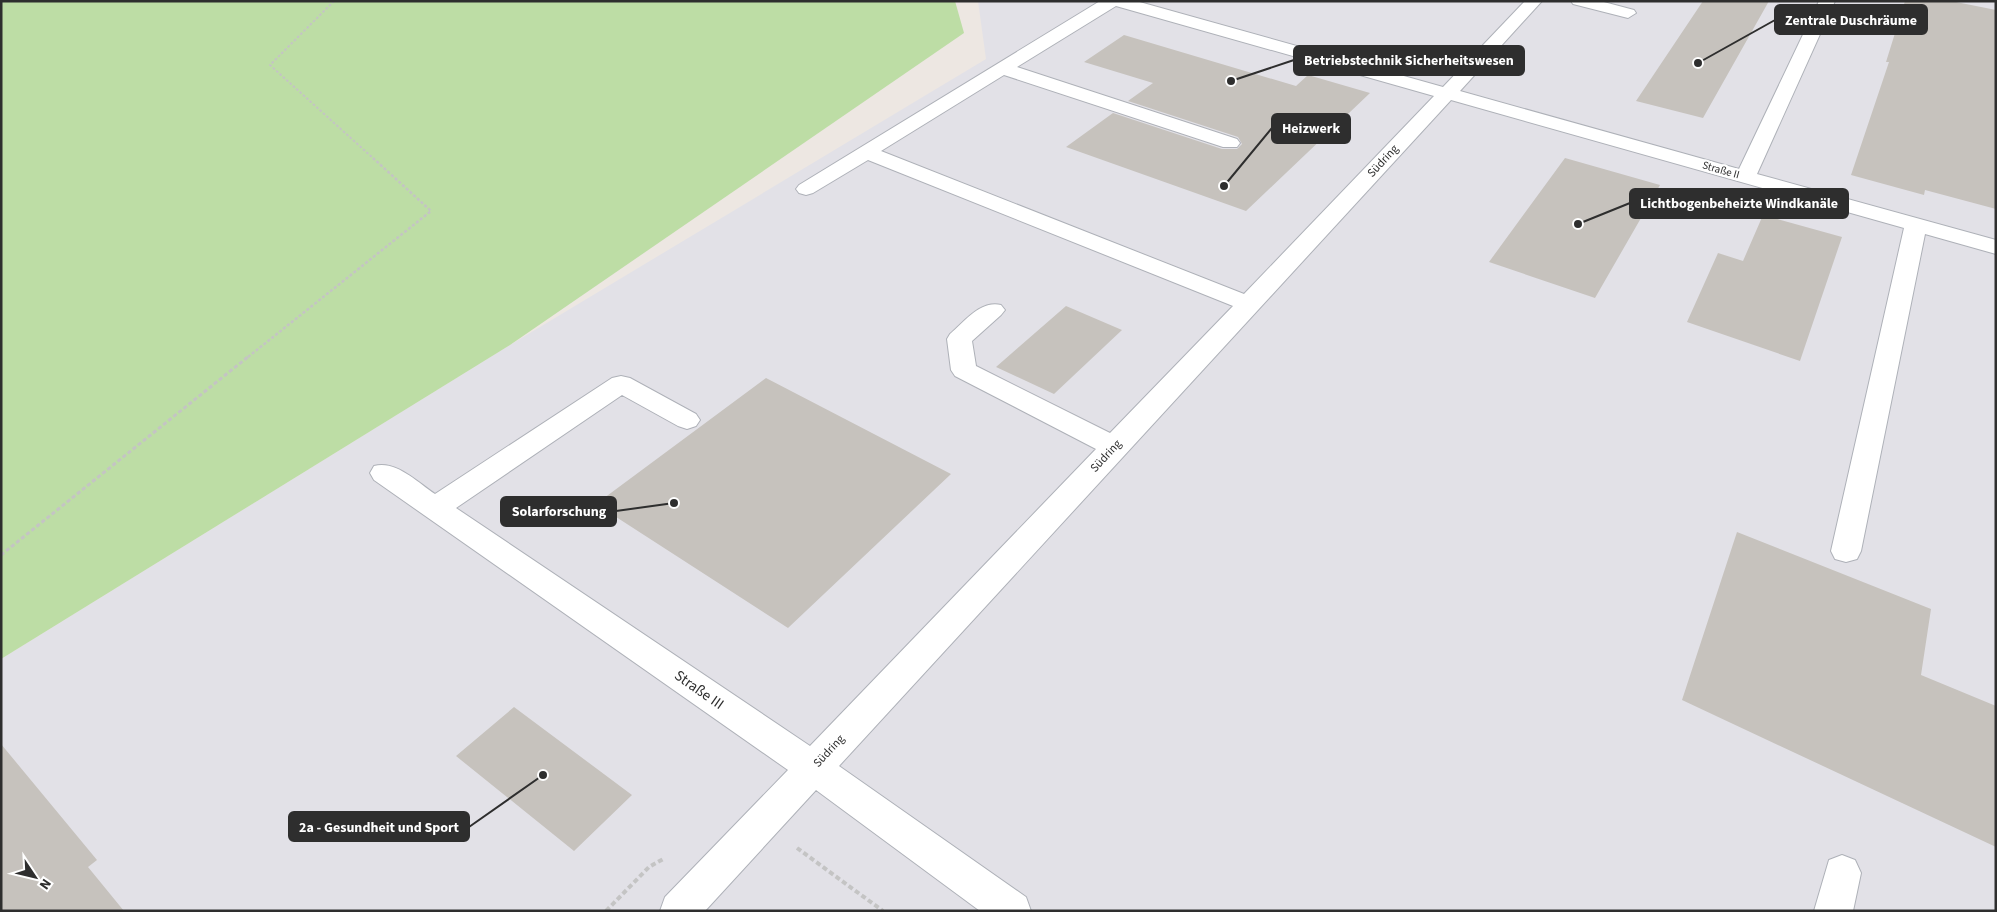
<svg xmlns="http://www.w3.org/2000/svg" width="1997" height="912" viewBox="0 0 1997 912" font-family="'Source Sans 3',sans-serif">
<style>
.industrial{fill:#e2e1e7}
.green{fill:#bddda5}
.building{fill:#c6c2bd}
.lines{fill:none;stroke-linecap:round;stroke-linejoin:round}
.minor-casing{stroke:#aeb1b8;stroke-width:2}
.path-far3{stroke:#c4c4c4;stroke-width:2;stroke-dasharray:2.5 2;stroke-linecap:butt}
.path-far2{stroke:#c4c4c4;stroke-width:2.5;stroke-dasharray:3 2;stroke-linecap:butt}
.path-far1{stroke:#c4c4c4;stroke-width:3;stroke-dasharray:4 2.5;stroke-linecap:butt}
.path{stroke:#c4c4c4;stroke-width:4;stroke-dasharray:5 3;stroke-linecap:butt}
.minor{fill:#fff;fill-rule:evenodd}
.labels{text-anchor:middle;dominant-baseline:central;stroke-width:4.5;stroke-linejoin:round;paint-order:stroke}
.far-street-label{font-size:11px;fill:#2e2e2e;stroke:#fff}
.street-label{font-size:12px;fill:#2e2e2e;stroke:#fff}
.near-street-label{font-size:15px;fill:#2e2e2e;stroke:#fff}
.leader{fill:none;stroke:#2e2e2e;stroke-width:2}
.callout-dot{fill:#2e2e2e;stroke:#fff;stroke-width:2}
.callout{fill:#2e2e2e;stroke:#2e2e2e;stroke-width:2}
.callout-label{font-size:14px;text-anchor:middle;font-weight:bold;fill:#fff}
</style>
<rect width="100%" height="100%" fill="#ede7e2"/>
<path class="industrial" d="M978,1H1996V911H1V659L510,345L986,59Z"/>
<path class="green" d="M1,1H955L964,33L510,345L1,659Z"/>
<path class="building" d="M1703,1H1769L1703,118L1636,101Z
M1905,1H1951L1996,10V209L1925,190L1924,195L1851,175L1889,62H1886Z
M1124,35L1296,86L1308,75L1370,93L1246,211L1066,147L1113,113L1222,149H1237L1242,144L1238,137L1128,101L1153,83L1084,62Z
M1565,158L1660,185L1595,298L1489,262Z
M1763,215L1842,237L1800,361L1687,322L1718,253L1743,261Z
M1066,306L1122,330L1054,394L996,367Z
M766,378L951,474L788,628L596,504Z
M1737,532L1931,609L1921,675L1996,706V847L1682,700Z
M514,707L632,795L574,851L456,756Z
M1,744L97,860L88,867L124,911H1Z"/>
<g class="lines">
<g class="minor-casing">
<path id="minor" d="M1100,1H1136L1443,87L1525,1H1542L1460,91L1739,169L1819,1H1835L1757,174L1996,240V254L1925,234L1861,551L1857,559L1846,562L1835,559L1831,551L1904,228L1451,100L839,766L1026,897L1031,911H980L816,790L705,911H660L665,897L788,770L374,480L370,473L374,466C396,460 417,482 435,494L612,378L621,376L630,378L696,414L700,420L696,426L687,429L678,426L622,395L456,508L810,746L1096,449L955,376L951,370L947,339L950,334C965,321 981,300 1001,305L1005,310L1001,315L972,341L976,366L1110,433L1233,306L868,160L813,193L806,195L799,193L796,189L799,185ZM1116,6L1434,96L1244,294L881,151L1004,75L1223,147H1237L1240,143L1237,139L1017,67Z
M1571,1H1600L1634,10L1636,13L1628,18L1573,4Z
M1842,855L1855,860L1861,873L1853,911H1814L1829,860Z"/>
</g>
<path class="path-far3" d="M334,1L270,65L374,159"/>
<path class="path-far2" d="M248,357L431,211L373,158"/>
<path class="path-far1" d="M1,555L249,356"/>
<path class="path" d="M797,848L883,911
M606,911L649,867L665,858"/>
<use href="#minor" class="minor"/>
</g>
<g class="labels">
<g class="far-street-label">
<text transform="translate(1721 170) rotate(16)">Straße II</text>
</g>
<g class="street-label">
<text transform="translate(1383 161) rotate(-47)">Südring</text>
<text transform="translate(1106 456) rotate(-47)">Südring</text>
<text transform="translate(829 751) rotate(-47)">Südring</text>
</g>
<g class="near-street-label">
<text transform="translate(699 690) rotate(35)">Straße III</text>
</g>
</g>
<path class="leader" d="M1698 63L1775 20M1231 81L1294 60M1224 186L1272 128M1578 224L1630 203M674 503L616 511M543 775L469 827"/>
<g class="callout-dot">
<circle cx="1698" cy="63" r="5"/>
<circle cx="1231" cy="81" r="5"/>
<circle cx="1224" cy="186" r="5"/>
<circle cx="1578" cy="224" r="5"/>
<circle cx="674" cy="503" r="5"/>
<circle cx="543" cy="775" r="5"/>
</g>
<g class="callout">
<rect x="1775" y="5" width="152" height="29" rx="5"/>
<rect x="1294" y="46" width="230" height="29" rx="5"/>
<rect x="1272" y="114" width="78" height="29" rx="5"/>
<rect x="1630" y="189" width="218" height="29" rx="5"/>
<rect x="501" y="497" width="115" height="29" rx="5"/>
<rect x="289" y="812" width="180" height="29" rx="5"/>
</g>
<g class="callout-label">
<text x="1851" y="25">Zentrale Duschräume</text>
<text x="1409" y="65">Betriebstechnik Sicherheitswesen</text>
<text x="1311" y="133">Heizwerk</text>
<text x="1739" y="208">Lichtbogenbeheizte Windkanäle</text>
<text x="559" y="516">Solarforschung</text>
<text x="379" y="832">2a - Gesundheit und Sport</text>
</g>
<rect width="1997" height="912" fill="none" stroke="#2e2e2e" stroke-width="5"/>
<g transform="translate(35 877) rotate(125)" stroke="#ffffff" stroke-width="4" paint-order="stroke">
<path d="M0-4L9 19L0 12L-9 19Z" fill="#2e2e2e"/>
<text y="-8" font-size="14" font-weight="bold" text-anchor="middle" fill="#2e2e2e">N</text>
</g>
</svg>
